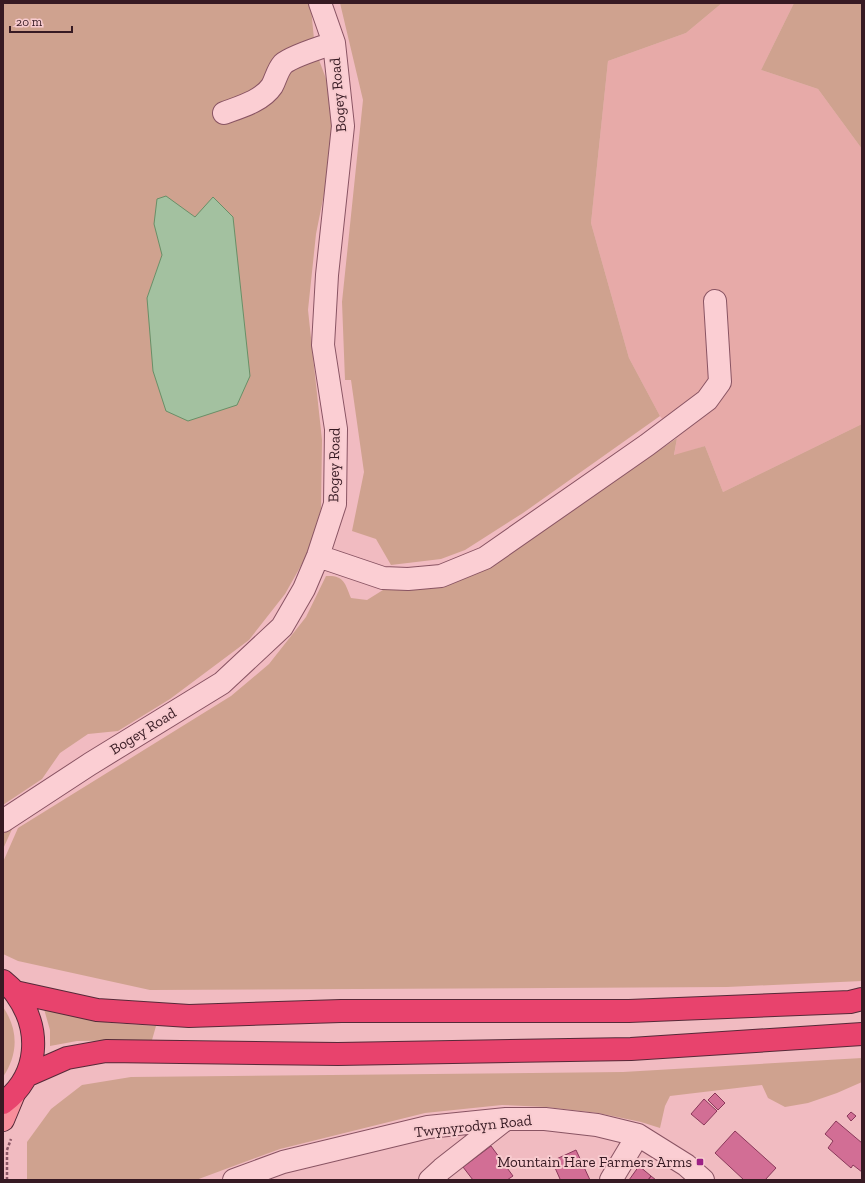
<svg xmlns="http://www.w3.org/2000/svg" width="865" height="1183" viewBox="0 0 865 1183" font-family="'Zilla Slab',serif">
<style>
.farmland{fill:#e7aaa8}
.green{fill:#cfa28f;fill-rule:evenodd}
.water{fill:#a3c1a0;stroke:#698f67}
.building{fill:#d26e95;stroke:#8a385a}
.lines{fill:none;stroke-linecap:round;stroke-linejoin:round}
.minor-casing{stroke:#895463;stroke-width:24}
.major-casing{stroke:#562938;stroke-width:24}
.highway-casing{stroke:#562938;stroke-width:24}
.path{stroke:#895463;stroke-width:2.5;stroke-dasharray:3 2;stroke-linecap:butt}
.minor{stroke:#fbced3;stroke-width:22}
.major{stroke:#f88e9b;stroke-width:22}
.highway{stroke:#e8436d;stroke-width:22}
.poi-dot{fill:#9c2085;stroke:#f8cbcf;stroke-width:1.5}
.labels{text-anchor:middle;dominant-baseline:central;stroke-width:4;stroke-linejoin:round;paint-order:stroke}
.street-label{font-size:15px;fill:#371a23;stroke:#f8cbcf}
.poi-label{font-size:15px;fill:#371a23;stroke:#f8cbcf;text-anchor:end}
</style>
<rect width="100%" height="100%" fill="#f1bbc1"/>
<path class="farmland" d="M722,3H794L761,70L818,89L862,149V424L723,492L705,446L674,456L677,438L660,416L629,358L591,223L608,61L686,33Z"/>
<path class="green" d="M3,3H309L311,8L314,39L319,60L334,100L336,134L316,234L308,310L322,440L321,509L307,555L285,594L249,640L170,699L118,731L88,734L60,753L42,779L3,805ZM166,197L195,217L147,298L162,255Z
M340,3H722L686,33L608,61L591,223L629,358L660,416L523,513L465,550L441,559L391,565L376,539L352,531L364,472L351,380H345L342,302L363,100Z
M794,3H862V149L818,89L761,70Z
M862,424V981L727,987L150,990L18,961L3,954V862L18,828L231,696L269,664L306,617L326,576C344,575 345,583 351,598L367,600L383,590L446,586L500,561L677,438L674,455L705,446L723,492Z
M13,827L3,849V834Z
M3,1007C19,1030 18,1055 3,1077Z
M44,1009L111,1023L156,1026L152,1040L77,1041L50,1046V1030Z
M862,1058V1082L837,1093L808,1103L785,1107L768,1098L762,1085L670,1096L665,1106L660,1128L641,1122L598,1113L546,1107L502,1105L425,1113L280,1149L196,1180H27V1142L51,1109L82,1085L131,1077L623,1072Z"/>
<path class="water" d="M166,196L195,217L213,197L233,217L250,376L237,405L188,421L166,411L153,371L147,298L162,255L154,224L157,199Z"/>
<path class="building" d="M715,1093L725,1103L718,1110L708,1100Z
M704,1099L717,1111L704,1125L691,1114Z
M851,1112L856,1116L851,1121L847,1116Z
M836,1121L862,1143V1172L853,1165L851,1168L828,1148L833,1141L825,1134Z
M735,1131L776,1168L765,1180H744L715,1153Z
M491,1146L513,1176L507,1180H473L463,1167Z
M576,1150L590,1180H559L560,1179L552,1161Z
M639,1166L651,1176L648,1180H629Z
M651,1176L656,1180H648Z"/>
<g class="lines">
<g class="minor-casing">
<path id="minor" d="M224,113C240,107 262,101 272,86C276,79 277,71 283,64C292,56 322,47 334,43
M318,556L383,578L408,579L441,576L485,558L647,445L707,400L720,382L715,301
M3,821L90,764L222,683L282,627L304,589L318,556L335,504L336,429L323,345L327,275L343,126L334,43L320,3
M234,1180L283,1162L428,1127L506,1119H545L597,1125L638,1135L686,1165L703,1180
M430,1180L442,1169L506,1119
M611,1180L638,1135"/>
</g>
<g class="major-casing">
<path id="major" d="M3,1120L13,1096"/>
</g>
<g class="highway-casing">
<path id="highway" d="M3,981C7,985 13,989 16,994C42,1030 39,1076 3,1103
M15,992L97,1010L189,1016L341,1011H629L850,1002L862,999
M26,1076L67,1058L106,1051L338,1054L631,1049L862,1034"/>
</g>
<path class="path" d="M7,1180V1150L11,1139"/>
<use href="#minor" class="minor"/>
<use href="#major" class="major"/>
<use href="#highway" class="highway"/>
</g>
<rect class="poi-dot" x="696" y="1158" width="8" height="8" rx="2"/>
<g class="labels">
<g class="street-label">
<text transform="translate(338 95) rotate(-95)">Bogey Road</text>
<text transform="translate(334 465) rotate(-89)">Bogey Road</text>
<text transform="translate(143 731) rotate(-32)">Bogey Road</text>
<text transform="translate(473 1126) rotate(-6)">Twynyrodyn Road</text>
</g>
<g class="poi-label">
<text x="692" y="1162">Mountain Hare Farmers Arms</text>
</g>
</g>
<rect width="865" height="1183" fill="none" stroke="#371a23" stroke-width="8"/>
<path d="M10 26v6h62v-6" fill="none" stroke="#371a23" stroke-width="2"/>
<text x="16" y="26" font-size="12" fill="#371a23" stroke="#f8cbcf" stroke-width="3" paint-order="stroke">20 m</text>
</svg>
